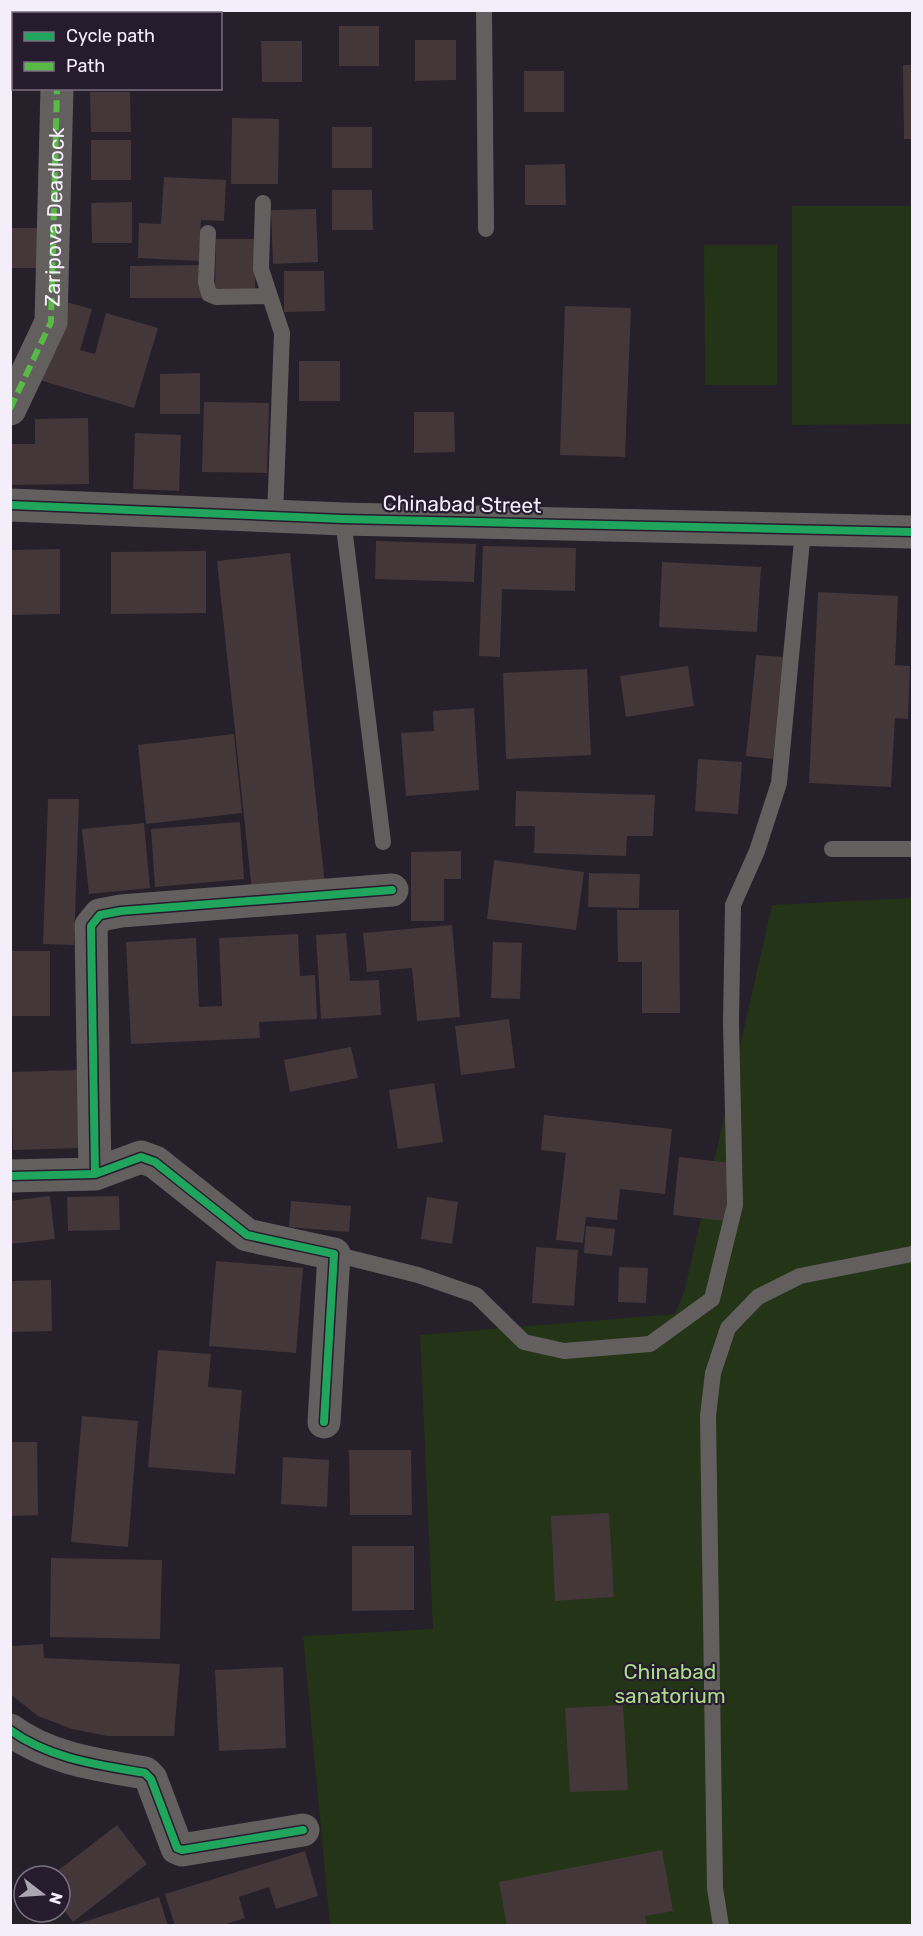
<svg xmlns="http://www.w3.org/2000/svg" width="923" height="1936" viewBox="0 0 923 1936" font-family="Rubik,sans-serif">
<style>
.green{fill:#243417}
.building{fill:#433739}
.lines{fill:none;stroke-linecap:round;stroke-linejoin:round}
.lane{stroke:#635f5f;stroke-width:16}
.street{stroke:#635f5f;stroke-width:33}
.quiet{stroke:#58b947;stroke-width:6;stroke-dasharray:12 6;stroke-linecap:butt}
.cycleway-casing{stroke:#261c2e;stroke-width:11}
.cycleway{stroke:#20a55d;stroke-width:8}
.labels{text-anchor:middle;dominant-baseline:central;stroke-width:4.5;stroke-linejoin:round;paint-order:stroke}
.street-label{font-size:21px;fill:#f4eefb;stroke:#261c2e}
.park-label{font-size:21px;fill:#acde8a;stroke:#261c2e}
</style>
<rect width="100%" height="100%" fill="#25202a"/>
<path class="green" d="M792,206H912V424L792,425Z
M704,245H777V385H705Z
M912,898V1925H330L303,1636L433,1629L420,1335L675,1314L685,1289L772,905Z"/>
<path class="building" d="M10,18H14V88H10Z
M339,26H379V66H339Z
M415,40H456V80L415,81Z
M261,41H302V82H262Z
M903,65H912V139H904Z
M524,71H564V112H524Z
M90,92H130L131,132H91Z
M232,118L279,119L278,184H231Z
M332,127H372V168H332Z
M91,140H131V180H91Z
M565,164L566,205H525V165Z
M164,177L226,180L224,221L201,220L199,261L138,258L139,223L161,224Z
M332,190H372L373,230H332Z
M132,202V243H92L91,203Z
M316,209L318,262L273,264L271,210Z
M10,228H43V268H10Z
M216,239H256L255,291L215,290Z
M200,265L201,298H130V266Z
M284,271H324L325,311L284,312Z
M59,300L92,309L80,350L95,354L106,313L158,328L134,408L36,379Z
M565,306L631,308L625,457L560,455Z
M299,361H340V401H299Z
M200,373V414H160V374Z
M204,402L269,403L267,473L202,472Z
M414,412H454L455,452L414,453Z
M88,418L89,484L10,485V444H35V419Z
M135,433L181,435L179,491L133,489Z
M376,541L476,544L474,582L375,579Z
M483,546L576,548L575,591L502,589L500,657L479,656Z
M60,549V614L10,615V550Z
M206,551V613L111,614V552Z
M290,553L325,885L252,892L217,561Z
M662,562L761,567L757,632L659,627Z
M818,592L898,596L895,665L910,666L908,719L895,718L891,787L809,783Z
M756,655L783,657L773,759L746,756Z
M688,666L694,706L626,717L620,676Z
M587,669L591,755L506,759L503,673Z
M474,708L479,790L406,796L401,733L434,731L433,711Z
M234,734L242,813L146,824L138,745Z
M698,759L742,762L738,814L695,811Z
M516,791L655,795L653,836H627L626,856L534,853L535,826H515Z
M48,799H79L74,945L43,944Z
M240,822L244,879L155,887L151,829Z
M144,823L150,888L89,894L82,829Z
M461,851V879H444V921H411V852Z
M494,860L584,872L576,930L487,919Z
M589,873L640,874L639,908L588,907Z
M617,910H679L680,1013H642V962H618Z
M452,925L460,1017L417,1021L412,968L367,972L363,933Z
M346,933L350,981L379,980L381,1015L321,1019L316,935Z
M298,934L300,976L315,975L317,1019L259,1022L260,1038L131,1044L126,942L196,938L199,1007L222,1006L219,938Z
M493,942L522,943L520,999L491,998Z
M10,951H50V1016H10Z
M509,1019L515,1068L461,1075L455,1026Z
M351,1047L358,1078L290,1092L284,1060Z
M78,1070L80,1148L13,1150L11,1072Z
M434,1083L443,1142L398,1149L389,1090Z
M544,1115L672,1129L665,1194L620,1189L617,1220L586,1217L583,1243L556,1240L566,1153L541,1150Z
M679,1157L731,1163L725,1221L673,1215Z
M50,1196L55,1239L10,1244V1201Z
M119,1196L120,1230L68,1231L67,1197Z
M427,1197L458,1202L452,1244L421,1239Z
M291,1201L351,1206L349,1232L289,1227Z
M586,1226L615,1229L612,1256L584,1253Z
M536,1247L578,1250L574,1306L532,1303Z
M216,1261L303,1268L296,1353L209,1346Z
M619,1267L648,1268L646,1303L618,1302Z
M51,1280L52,1331L10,1332V1281Z
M158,1350L211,1354L208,1387L242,1390L235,1474L148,1467Z
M82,1416L138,1421L128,1547L71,1542Z
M10,1442H37L38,1515L10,1516Z
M349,1450H411L412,1515H350Z
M283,1457L329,1460L327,1507L281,1504Z
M609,1513L614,1597L555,1601L551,1516Z
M352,1546H414V1610L352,1611Z
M51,1558L162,1560L160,1639L50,1637Z
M43,1644L44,1658L180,1664L174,1736H107L72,1729L38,1716L10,1694V1646Z
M283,1667L286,1748L219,1751L215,1670Z
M623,1705L628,1790L570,1792L565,1708Z
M117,1825L147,1864L73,1922L60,1905V1876H51Z
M662,1850L673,1911L645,1916L647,1926H507L499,1882Z
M305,1851L318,1896L276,1909L269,1887L239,1897L245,1918L220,1926H175L165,1894Z
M159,1897L168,1926H75V1925Z"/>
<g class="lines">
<path class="lane" d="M484,10L486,229
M263,203L261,269L282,333L275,516
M208,233L206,282L209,294L216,297L269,296
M343,519L383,842
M832,849H912
M334,1254L418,1275L476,1295L524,1342L564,1351L650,1344L712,1299L735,1205L731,1022L733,905L757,851L779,783L803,530
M721,1926L715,1888L708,1416L713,1373L728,1328L758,1297L800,1276L912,1254"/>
<path class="street" d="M49,10V14
M10,409L51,322L57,88
M10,505L343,519L912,532
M95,1174L91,926L100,915L121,911L392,890
M10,1176L95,1174L141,1157L155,1162L247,1235L334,1254L324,1422
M10,1730C50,1759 99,1765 145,1773L151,1779L177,1848L182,1850L303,1830"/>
<g class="quiet">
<path d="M49,10V14"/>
<path id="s1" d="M10,409L51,322L57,88"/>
</g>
<g class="cycleway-casing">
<path id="cycleway" d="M10,505L343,519L912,532
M95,1174L91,926L100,915L121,911L392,890
M10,1176L95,1174L141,1157L155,1162L247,1235L334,1254L324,1422
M10,1730C50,1759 99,1765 145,1773L151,1779L177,1848L182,1850L303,1830"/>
</g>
<use href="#cycleway" class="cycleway"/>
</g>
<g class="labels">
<g class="street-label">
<text stroke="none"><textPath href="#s1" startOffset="201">Zaripova Deadlock</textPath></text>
<text transform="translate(462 504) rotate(1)">Chinabad Street</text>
</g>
<g class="park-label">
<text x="670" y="1671">Chinabad<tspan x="670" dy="24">sanatorium</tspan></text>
</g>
</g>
<rect width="923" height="1936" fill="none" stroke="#f4eefb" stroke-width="24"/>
<rect x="12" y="12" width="210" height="78" fill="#261c2e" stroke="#787080" stroke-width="1.5"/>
<rect x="24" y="32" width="30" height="9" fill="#20a55d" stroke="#787080" stroke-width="1.5"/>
<text x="66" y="42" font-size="18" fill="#f4eefb">Cycle path</text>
<rect x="24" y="62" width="30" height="9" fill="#58b947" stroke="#787080" stroke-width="1.5"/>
<text x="66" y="72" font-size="18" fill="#f4eefb">Path</text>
<g transform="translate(42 1894) rotate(107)"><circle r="28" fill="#261c2e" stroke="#787080" stroke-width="1.5"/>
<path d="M0-4.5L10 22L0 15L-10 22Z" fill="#aca6b2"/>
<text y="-9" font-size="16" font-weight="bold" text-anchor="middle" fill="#f4eefb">N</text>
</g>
</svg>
